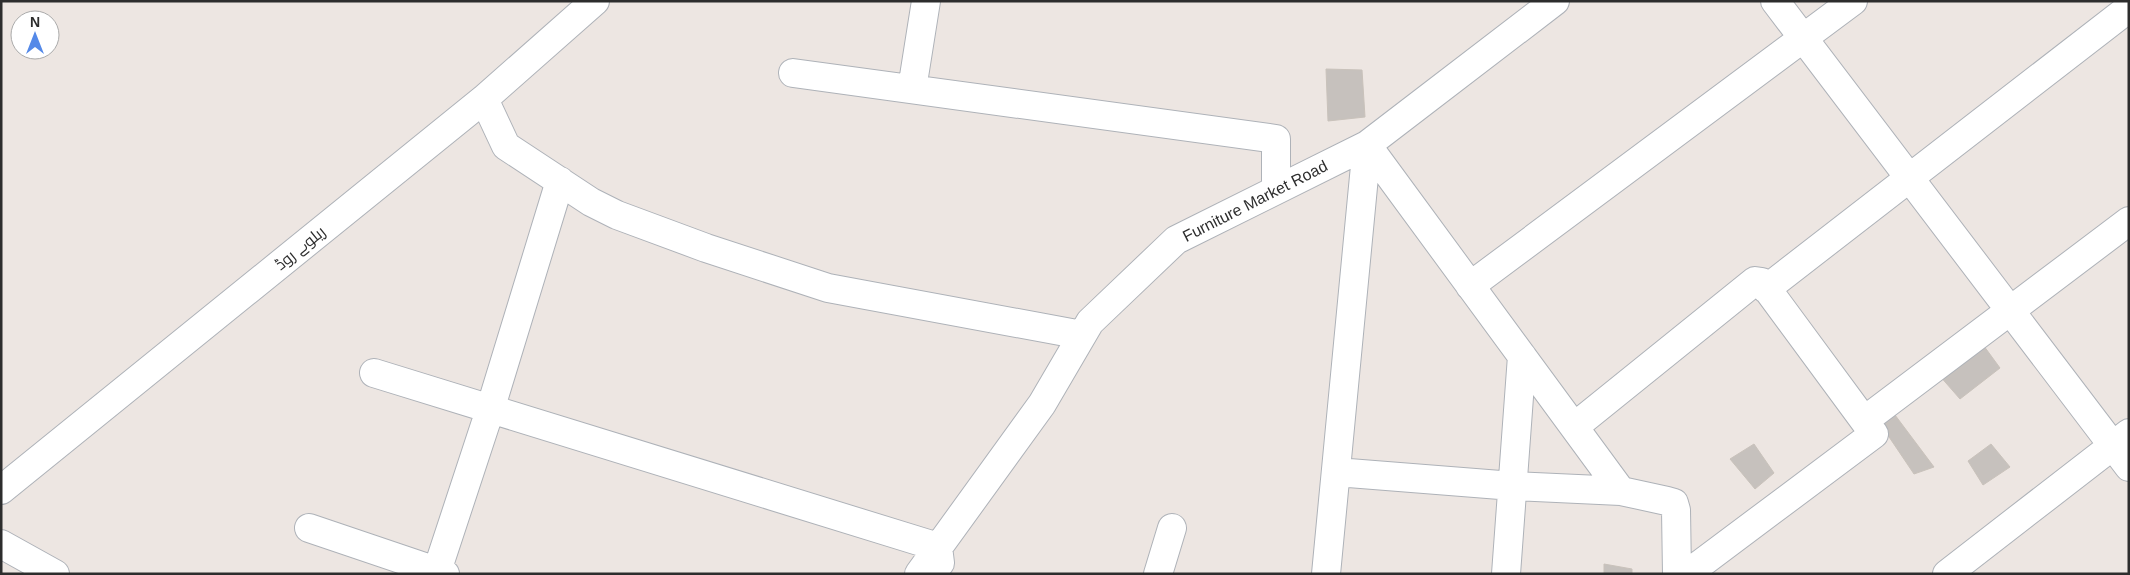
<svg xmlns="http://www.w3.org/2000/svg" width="2130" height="575" viewBox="0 0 2130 575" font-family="Helvetica,Cairo,sans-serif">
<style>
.building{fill:#c6c1bd;stroke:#c9c2bb}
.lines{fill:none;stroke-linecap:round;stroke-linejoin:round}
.minor-casing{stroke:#aeb2b8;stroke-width:30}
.minor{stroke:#fff;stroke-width:28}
.labels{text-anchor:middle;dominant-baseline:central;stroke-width:4;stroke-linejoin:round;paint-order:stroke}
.street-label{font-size:16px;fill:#2d2d2d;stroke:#fff}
</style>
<rect width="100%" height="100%" fill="#ede6e2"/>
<path class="building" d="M1326,69L1362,70L1365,117L1328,121Z
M1981,342L2000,368L1960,399L1939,375Z
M1895,415L1934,467L1914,474L1881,425Z
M1754,444L1774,473L1755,489L1730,459Z
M1991,444L2010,467L1983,485L1968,461Z
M1604,564L1632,569V574H1604Z"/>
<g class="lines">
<g class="minor-casing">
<path id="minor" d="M1775,1L2129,467
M793,73L1276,139V190
M912,89L926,1
M484,99L506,146L591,202L617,215L706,248L828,288L1082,335
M1367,145L1621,491
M1470,286L1853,1
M1766,289L2129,8
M374,373L938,547L940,563
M1865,420L2129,221
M1574,427L1755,281L1762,282L1874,434L1687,574
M1336,472L1513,486L1621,491L1667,501L1674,503L1676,510L1677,574
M1,490L484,99L595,1
M309,528L445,574
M1,544L55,574
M437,571L490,410L560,181
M919,574L1042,404L1090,322L1176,240L1367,145L1555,1
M1158,574L1172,528
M1326,574L1367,145
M1506,574L1522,356
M1947,574L2129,433"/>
</g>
<use href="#minor" class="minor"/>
</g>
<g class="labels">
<g class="street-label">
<text transform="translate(1255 201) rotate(-27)">Furniture Market Road</text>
<text transform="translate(300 248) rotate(-39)">ریلوے روڈ</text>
</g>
</g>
<rect width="2130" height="575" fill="none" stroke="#2d2d2d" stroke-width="5"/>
<g transform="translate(35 35)"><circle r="24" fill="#ffffff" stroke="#ababab"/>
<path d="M0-4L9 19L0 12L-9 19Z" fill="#5489e8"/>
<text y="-8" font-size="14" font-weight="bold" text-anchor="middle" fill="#2d2d2d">N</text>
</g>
</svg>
